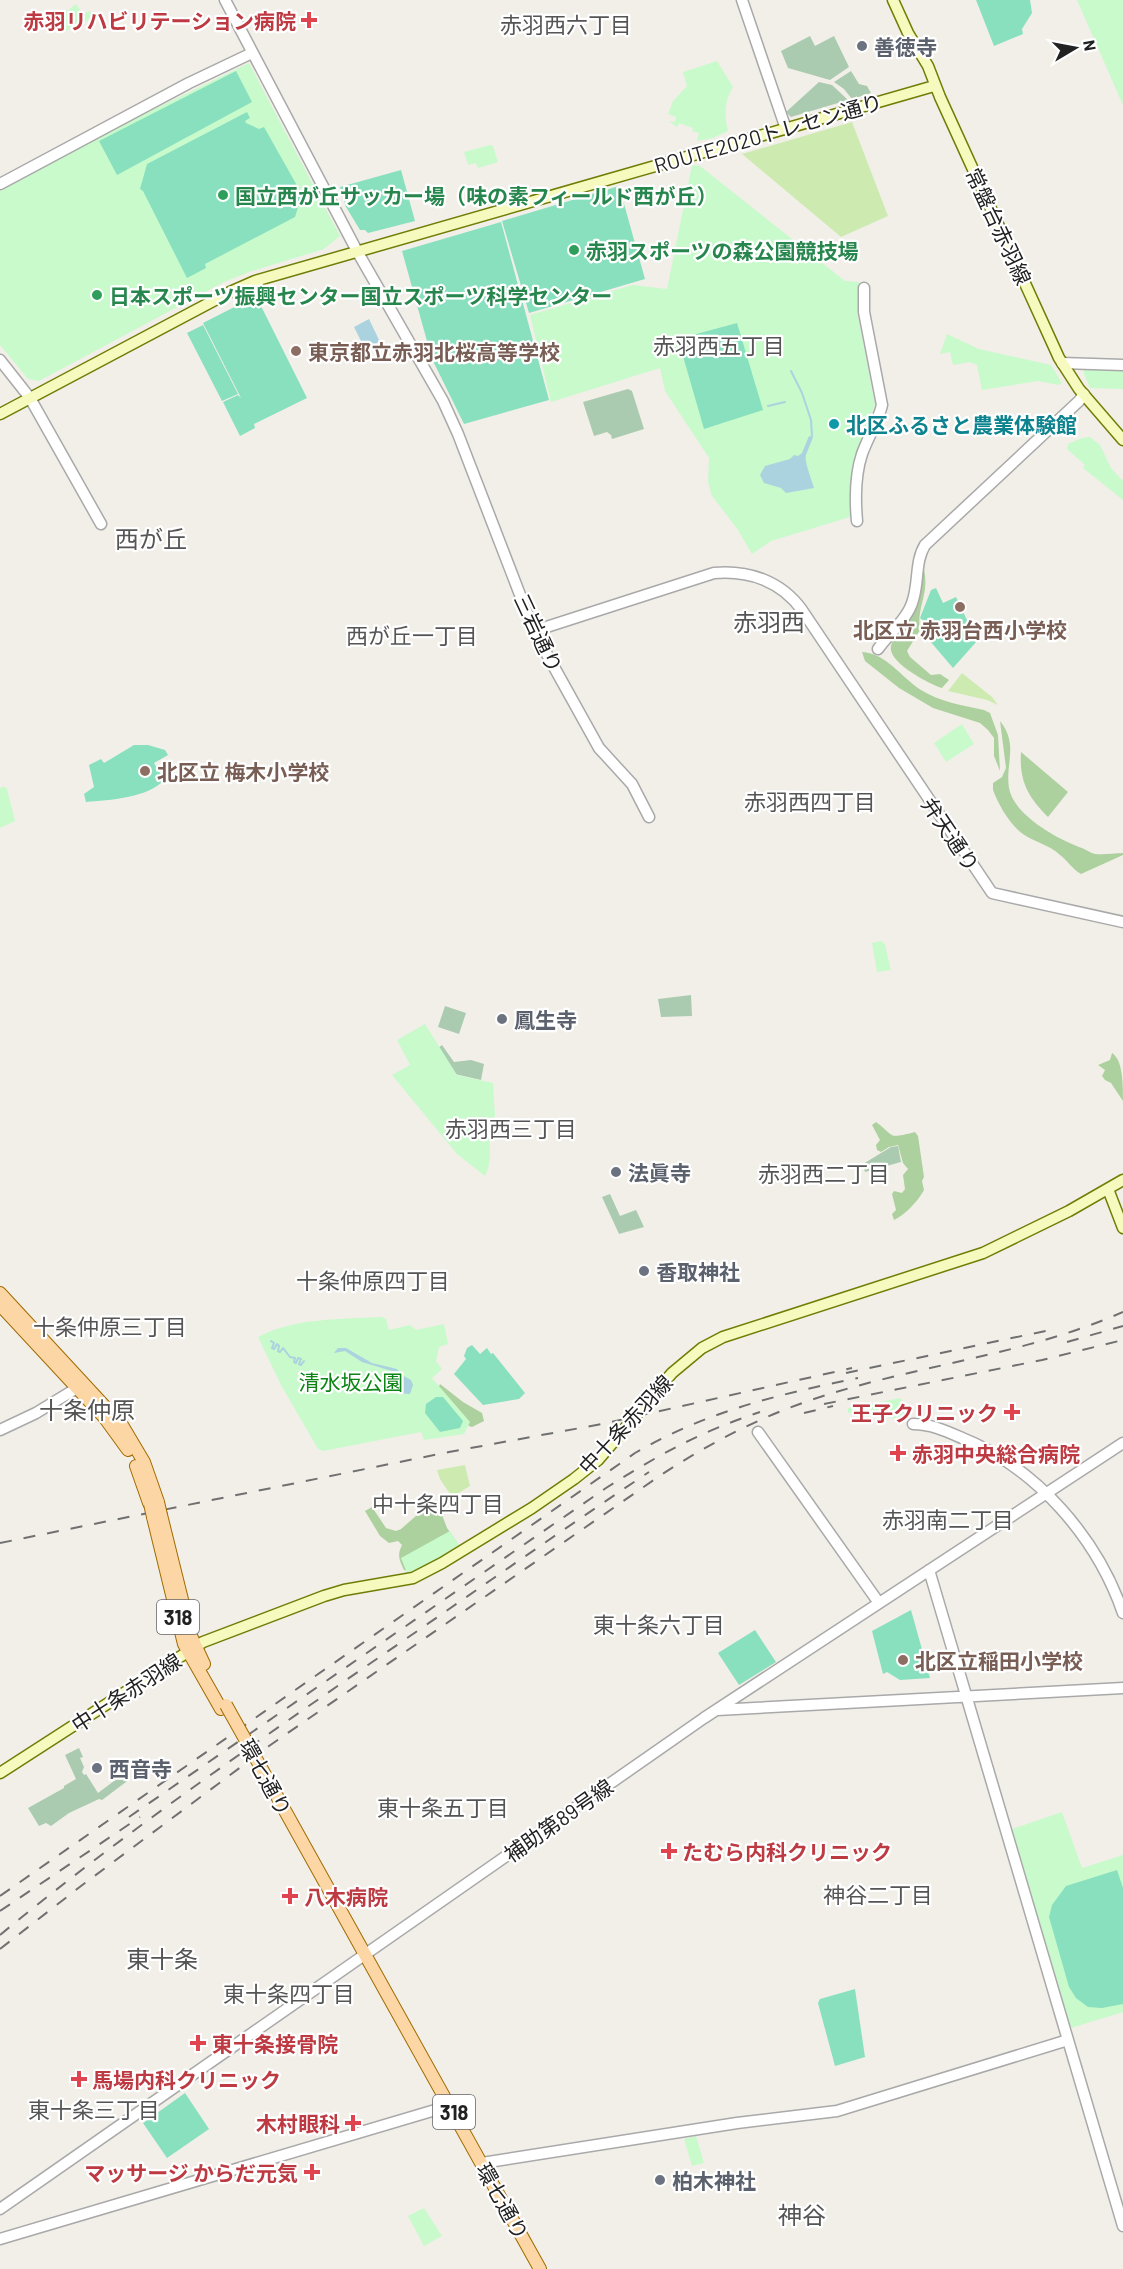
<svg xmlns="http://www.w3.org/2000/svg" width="1123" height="2269" viewBox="0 0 1123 2269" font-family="Barlow,'Noto Sans JP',sans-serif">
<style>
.grass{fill:#cdebb0}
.forest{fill:#add19e}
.cemetery{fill:#aacbaf}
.park{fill:#c8facc}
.pitch{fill:#88e0be}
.water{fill:#aad3df}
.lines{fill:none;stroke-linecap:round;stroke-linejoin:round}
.stream{stroke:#aad3df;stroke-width:2}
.tertiary-casing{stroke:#a9a9a9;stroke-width:13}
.secondary-casing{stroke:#707d05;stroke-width:13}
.primary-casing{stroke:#a06b00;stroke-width:14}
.tertiary{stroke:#fff;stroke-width:10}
.secondary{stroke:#f7fabf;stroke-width:10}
.primary{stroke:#fcd6a4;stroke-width:12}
.rail{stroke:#707070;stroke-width:2;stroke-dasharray:12 12;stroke-linecap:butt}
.primary-bridge-casing{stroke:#a06b00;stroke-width:14;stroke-linecap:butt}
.primary-bridge{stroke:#fcd6a4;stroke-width:12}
.health-dot{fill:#e0444e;stroke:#fff;stroke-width:2}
.worship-dot{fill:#6b7280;stroke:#fff;stroke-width:2}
.leisure-dot{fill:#2e9e5b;stroke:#fff;stroke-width:2}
.education-dot{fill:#8d6e63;stroke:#fff;stroke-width:2}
.culture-dot{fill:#0f9aa8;stroke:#fff;stroke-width:2}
.labels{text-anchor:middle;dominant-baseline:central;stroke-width:4.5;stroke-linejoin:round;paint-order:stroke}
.shield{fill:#fff;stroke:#646464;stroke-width:1.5}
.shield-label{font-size:20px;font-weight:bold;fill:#222}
.health-label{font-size:21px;font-weight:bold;fill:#be3a42;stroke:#fff;text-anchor:start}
.worship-label{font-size:21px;font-weight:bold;fill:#5b616d;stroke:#fff;text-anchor:start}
.street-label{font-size:21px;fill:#222;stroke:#fff}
.leisure-label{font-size:21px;font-weight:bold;fill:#27864d;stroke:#fff;text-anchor:start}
.education-label{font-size:21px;font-weight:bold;fill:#785e54;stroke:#fff;text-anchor:start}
.culture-label{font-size:21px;font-weight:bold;fill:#0d838f;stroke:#fff;text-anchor:start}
.park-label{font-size:21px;fill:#0c8416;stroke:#fff}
.neighbourhood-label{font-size:22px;fill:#555;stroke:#fff}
.quarter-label{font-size:24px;fill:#555;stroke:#fff}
</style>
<rect width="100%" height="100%" fill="#f2efe9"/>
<path class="grass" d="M852,122L888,216L841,237L742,154Z
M962,673L992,697L998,705L987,700L948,691Z
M465,1465L470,1486L452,1497L440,1479L437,1470Z"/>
<path class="forest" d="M923,565C931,594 916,606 920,630L907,651L910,657L931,675L940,674L949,680L942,688C929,684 887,662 891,646C893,636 904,627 909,619C921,603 922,584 923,565Z
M862,652C886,653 901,677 921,690C940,702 962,705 984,710L990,713L998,735L1000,771L994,756V738L988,730L980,723L933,708L899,688L865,661Z
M1000,721C1019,745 1005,763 1009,788C1014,816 1059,840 1082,848C1087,850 1091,853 1095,854C1104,855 1114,853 1123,853V855L1081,874C1072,869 1068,861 1060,855C1049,845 1038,843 1026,836C1011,827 999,806 993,790V783L1002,777L1006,768Z
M1021,752L1068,792L1048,817C1028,797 1019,781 1021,752Z
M1112,1053C1123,1060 1123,1084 1123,1101L1111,1083L1105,1080L1102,1076L1105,1070L1098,1065L1110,1060Z
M876,1122C896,1137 887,1139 915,1132L918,1136L924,1177L922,1181L924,1190C918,1201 905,1215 894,1220L892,1214L896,1210L892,1194L894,1191L902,1193L905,1189L903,1175L908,1169L903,1163L898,1145L889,1147L881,1152L877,1150L876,1145L880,1140L872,1125Z
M440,1384L463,1402L482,1413L484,1421L472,1427L469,1426L437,1391Z
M436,1506L439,1507L447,1528L457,1542L408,1571L404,1570C399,1560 397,1555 402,1545L398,1541L389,1543L380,1536L365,1511L372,1507L386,1528L396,1531L401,1529L417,1515Z"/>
<path class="cemetery" d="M810,36L815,46L834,36L849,67L830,80L788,68L781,51Z
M851,71L859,84L867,86L871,93L852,99L844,89L834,82Z
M819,82L832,85L848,100L791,117L786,112Z
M628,389L632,391L644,429L612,439L611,435L607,432L594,436L583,402Z
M691,995L692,1016L661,1017L658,999Z
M445,1006L466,1013L459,1034L438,1027Z
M442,1045L454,1062L471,1060L484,1064L481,1080L455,1074L437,1049Z
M898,1146L901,1162L865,1172L863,1164L891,1147Z
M610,1194L620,1216L636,1210L644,1227L619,1234L602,1197Z
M79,1748L83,1757L80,1758L84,1767L82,1772L84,1775L86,1774L98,1793L126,1772L130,1779L102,1800L99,1799L69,1813L51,1826L46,1823L39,1826L28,1808L64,1788V1786L76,1779L65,1755Z"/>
<path class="park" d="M1077,0H1123V104L1122,103Z
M76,4L83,14L90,11L94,17L62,33L54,21Z
M717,61L733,87C724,103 724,114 728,131L713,138L697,141L699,133L692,131L693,128L679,123L677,127L669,121L675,122L676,117L668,114L673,101L687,86L683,72Z
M249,63L340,236L324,249L249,272L224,282L39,381L28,379L0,345V191L95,138Z
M490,145L493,146L498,162L478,168L476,163L468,165L464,152Z
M692,165L700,166L845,281L859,282L860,310L857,311L875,404L856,455L850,489V517L771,541L752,554L738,530L712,496L708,482L709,458L665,391L660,368L551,402L530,315L633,285L667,289Z
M947,334L979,349L1051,365L1062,383L1058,385L1038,381L982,390L977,365L970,362L953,365L950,352L940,354Z
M1084,369L1123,371V389L1090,388L1084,374Z
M1090,437L1100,445L1111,468L1123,481V500L1083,468L1085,465L1067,449L1068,444L1082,438Z
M962,724L974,744L946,762L934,743Z
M4,786L7,789L15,821L0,828V788Z
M882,941L885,945L891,970L877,972L872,943Z
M425,1024L457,1075L493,1083L495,1116L487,1127C490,1144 493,1160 485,1176L457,1154L392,1075L410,1065L397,1040Z
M382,1317L386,1319L389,1330L410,1325L416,1330L444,1324L448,1344L439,1347L436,1361L442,1369L432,1378L470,1422L464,1434L424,1440L421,1432L323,1451L318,1449L281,1385L258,1337C292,1318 344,1319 382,1317Z
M901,1398L905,1416L903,1419L848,1413V1408Z
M450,1531L459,1545L427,1565L407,1573L401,1558Z
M1062,1812L1082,1868L1123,1855V2012L1071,2028L1012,1829Z
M696,2136L704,2163L692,2166L684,2139Z
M424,2208L442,2236L424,2246L408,2216Z"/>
<path class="pitch" d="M976,0H1030L1032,13L1022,29L1023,34L994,46Z
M236,71L252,102L117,175L99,141Z
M247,112L250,118L245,121L246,123L259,129L264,127L304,198L300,201L295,217L205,264L206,268L187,278L143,191L140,189L147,164Z
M401,170L415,221L368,233L365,230H360L346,207L340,187Z
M619,186L645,279L529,313L502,221Z
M501,222L549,400L464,424L432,359L402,251Z
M256,296L307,398L254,424L255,428L240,436L223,402L238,395L241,398L203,323Z
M737,323L763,410L704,429L678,339Z
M203,325L238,394L222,401L187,333Z
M936,588L943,603L956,597L977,641L953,668L924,634L928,631L922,625L924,621L920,618L931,590Z
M134,745H148L165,750L168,755L154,763L164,780C148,798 109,800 86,802L84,794L94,787L89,765L101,759L104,763Z
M472,1345L480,1354L487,1348L491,1354L493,1353L525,1393L519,1399L483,1405L454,1374L466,1359L464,1356L467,1348Z
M436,1397H443L463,1421L460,1428L440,1432L425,1413L426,1404Z
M911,1610L930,1678L900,1680L887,1672L883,1674L872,1631Z
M755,1630L776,1662L739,1685L718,1653Z
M1117,1870L1123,1888V2004L1102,2008L1088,2007L1076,1998L1069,1987L1049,1917L1052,1905L1066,1886Z
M855,1989L865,2057L835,2066L818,2003L820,1999Z
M185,2093L209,2129L167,2158L143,2123Z"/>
<path class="water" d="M369,319L380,342L365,349L354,327Z
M809,436L813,437C811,443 808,449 806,455C804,462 812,480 814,488L786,493L781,488L764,483L760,475L765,466L790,459L794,455L798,456L802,453Z
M338,1348H346L372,1363L397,1369L402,1375L411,1380L413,1385L410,1394L398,1393L395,1372L362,1362L345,1351L334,1353Z"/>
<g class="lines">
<path class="stream" d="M791,371L802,393L811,420L812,436
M768,406L785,402
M271,1341L274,1343L272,1348L274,1349L277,1344L279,1346L278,1351L280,1352L283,1348L290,1357L295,1358L294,1362L296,1363L298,1358L301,1359L299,1364L301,1365L304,1361"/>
<g class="tertiary-casing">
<path id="tertiary" d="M225,0L357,251L443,401L458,434L534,631L599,748L632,784L649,817
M742,0L786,129
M0,184L189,83L252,53
M0,360L30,398L101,524
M1062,363L1123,365
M857,521C855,499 855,475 862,454C868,437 878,422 882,405L864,312V288
M534,631L714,573C749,570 781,581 802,610L992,893L1123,922
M878,649C889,633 908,619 913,600C919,581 915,561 925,545L1079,401L1084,394
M913,1424C931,1424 946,1431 962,1438C1037,1468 1097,1538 1123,1613
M0,1430L36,1413L77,1388
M758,1432L879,1603
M929,1570L1123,2226
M717,1710L1123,1688
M482,2163L737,2123L837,2111L1068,2040
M0,2209L704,1718L1123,1443
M0,2239L442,2108"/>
</g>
<g class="secondary-casing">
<path id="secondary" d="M893,0L908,33L928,66L940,97L1059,358L1079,389L1123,440
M0,414L230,292L255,281L934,86
M1108,1189L1123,1228
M0,1773L203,1642L324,1596L344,1590L413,1578L442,1563L532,1508L574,1479L598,1460L672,1373L702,1348L723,1337L983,1253L1069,1211L1123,1180"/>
</g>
<g class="primary-casing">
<path id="primary" d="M0,1293L122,1425L144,1462L158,1502
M1,1306L104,1417L128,1450
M136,1466L149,1503
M161,1515L191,1636L204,1664
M153,1517L184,1644L221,1709
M269,1782L540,2269"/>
</g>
<use href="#tertiary" class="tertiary"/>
<use href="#secondary" class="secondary"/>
<use href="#primary" class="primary"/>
<path class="rail" d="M1067,1342L1123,1326
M846,1373L1050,1330
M824,1404L1042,1360L1123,1340
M804,1413L833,1406
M0,1543L449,1452L602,1424L852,1368
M129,1817L606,1488C658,1455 702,1431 760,1412
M0,1896L635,1453C708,1411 776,1395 858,1378
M0,1911L140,1817
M0,1935C116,1839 241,1753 365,1667C460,1602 553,1536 649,1472
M0,1949L81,1886L269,1746L661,1475C708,1444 758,1418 811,1400C914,1365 1023,1356 1123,1312"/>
<g class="primary-bridge-casing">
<path id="primary-bridge" d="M158,1502L161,1515
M150,1504L153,1517
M226,1705L269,1782"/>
</g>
<use href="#primary-bridge" class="primary-bridge"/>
</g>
<g class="health-dot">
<path d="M306 11h6v6h6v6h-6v6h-6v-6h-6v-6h6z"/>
<path d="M1009 1403h6v6h6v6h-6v6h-6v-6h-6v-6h6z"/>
<path d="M895 1444h6v6h6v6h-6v6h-6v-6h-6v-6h6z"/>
<path d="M666 1842h6v6h6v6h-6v6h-6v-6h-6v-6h6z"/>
<path d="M287 1887h6v6h6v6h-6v6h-6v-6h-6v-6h6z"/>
<path d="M195 2034h6v6h6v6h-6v6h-6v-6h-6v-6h6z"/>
<path d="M76 2070h6v6h6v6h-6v6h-6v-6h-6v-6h6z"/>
<path d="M350 2114h6v6h6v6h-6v6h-6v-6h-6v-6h6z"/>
<path d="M309 2163h6v6h6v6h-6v6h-6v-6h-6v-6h6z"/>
</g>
<g class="worship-dot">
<circle cx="862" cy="46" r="6"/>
<circle cx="502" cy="1019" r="6"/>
<circle cx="616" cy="1172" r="6"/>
<circle cx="644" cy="1271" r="6"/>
<circle cx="97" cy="1768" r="6"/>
<circle cx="660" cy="2180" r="6"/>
</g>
<g class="leisure-dot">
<circle cx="223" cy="195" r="6"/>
<circle cx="574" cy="250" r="6"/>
<circle cx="97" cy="295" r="6"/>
</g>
<g class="education-dot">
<circle cx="296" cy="351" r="6"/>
<circle cx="960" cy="607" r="6"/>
<circle cx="145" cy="771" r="6"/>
<circle cx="903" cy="1660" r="6"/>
</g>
<circle class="culture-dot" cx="834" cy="424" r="6"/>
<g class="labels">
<g class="shield">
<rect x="157" y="1600" width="42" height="34" rx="4.5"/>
<rect x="433" y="2095" width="42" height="34" rx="4.5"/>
</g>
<g class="shield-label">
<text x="178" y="1617">318</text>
<text x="454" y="2112">318</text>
</g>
<g class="health-label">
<text x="296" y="20" text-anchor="end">赤羽リハビリテーション病院</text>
<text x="998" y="1412" text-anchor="end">王子クリニック</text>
<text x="912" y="1453">赤羽中央総合病院</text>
<text x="682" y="1851">たむら内科クリニック</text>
<text x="304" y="1896">八木病院</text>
<text x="212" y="2043">東十条接骨院</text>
<text x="92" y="2079">馬場内科クリニック</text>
<text x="340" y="2123" text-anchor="end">木村眼科</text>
<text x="298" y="2172" text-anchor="end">マッサージ からだ元気</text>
</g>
<g class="worship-label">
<text x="874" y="46">善徳寺</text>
<text x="514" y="1019">鳳生寺</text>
<text x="628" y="1172">法眞寺</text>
<text x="656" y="1271">香取神社</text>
<text x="109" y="1768">西音寺</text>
<text x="672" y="2180">柏木神社</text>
</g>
<g class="street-label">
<text transform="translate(768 133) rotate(-16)">ROUTE2020トレセン通り</text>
<text transform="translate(999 226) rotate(65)">常盤台赤羽線</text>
<text transform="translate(539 633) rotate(65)">三岩通り</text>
<text transform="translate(951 834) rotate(56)">弁天通り</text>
<text transform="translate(625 1424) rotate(-47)">中十条赤羽線</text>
<text transform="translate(126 1692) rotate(-33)">中十条赤羽線</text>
<text transform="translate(266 1777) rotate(61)">環七通り</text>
<text transform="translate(558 1820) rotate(-35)">補助第89号線</text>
<text transform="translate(503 2201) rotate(61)">環七通り</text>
</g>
<g class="leisure-label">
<text x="235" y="195">国立西が丘サッカー場（味の素フィールド西が丘）</text>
<text x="586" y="250">赤羽スポーツの森公園競技場</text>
<text x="109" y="295">日本スポーツ振興センター国立スポーツ科学センター</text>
</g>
<g class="education-label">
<text x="308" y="351">東京都立赤羽北桜高等学校</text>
<text x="960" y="629" text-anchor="middle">北区立 赤羽台西小学校</text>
<text x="157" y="771">北区立 梅木小学校</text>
<text x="915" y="1660">北区立稲田小学校</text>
</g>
<g class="culture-label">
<text x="846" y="424">北区ふるさと農業体験館</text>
</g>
<g class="park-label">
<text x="351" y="1381">清水坂公園</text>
</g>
<g class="neighbourhood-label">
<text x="566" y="24">赤羽西六丁目</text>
<text x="719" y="345">赤羽西五丁目</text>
<text x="412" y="635">西が丘一丁目</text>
<text x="810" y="801">赤羽西四丁目</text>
<text x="511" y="1128">赤羽西三丁目</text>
<text x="824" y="1173">赤羽西二丁目</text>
<text x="373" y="1280">十条仲原四丁目</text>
<text x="110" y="1326">十条仲原三丁目</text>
<text x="438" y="1503">中十条四丁目</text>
<text x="948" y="1519">赤羽南二丁目</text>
<text x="659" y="1624">東十条六丁目</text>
<text x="443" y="1807">東十条五丁目</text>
<text x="878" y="1894">神谷二丁目</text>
<text x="289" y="1993">東十条四丁目</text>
<text x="94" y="2109">東十条三丁目</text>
</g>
<g class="quarter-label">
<text x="151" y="538">西が丘</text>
<text x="769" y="621">赤羽西</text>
<text x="87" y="1409">十条仲原</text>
<text x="162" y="1958">東十条</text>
<text x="802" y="2214">神谷</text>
</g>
</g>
<g transform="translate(1075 48) rotate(80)" stroke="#ffffff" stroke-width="4.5" paint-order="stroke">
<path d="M0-4.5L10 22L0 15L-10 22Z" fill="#222222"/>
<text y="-9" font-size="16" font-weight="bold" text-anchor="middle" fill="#222222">N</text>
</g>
</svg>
